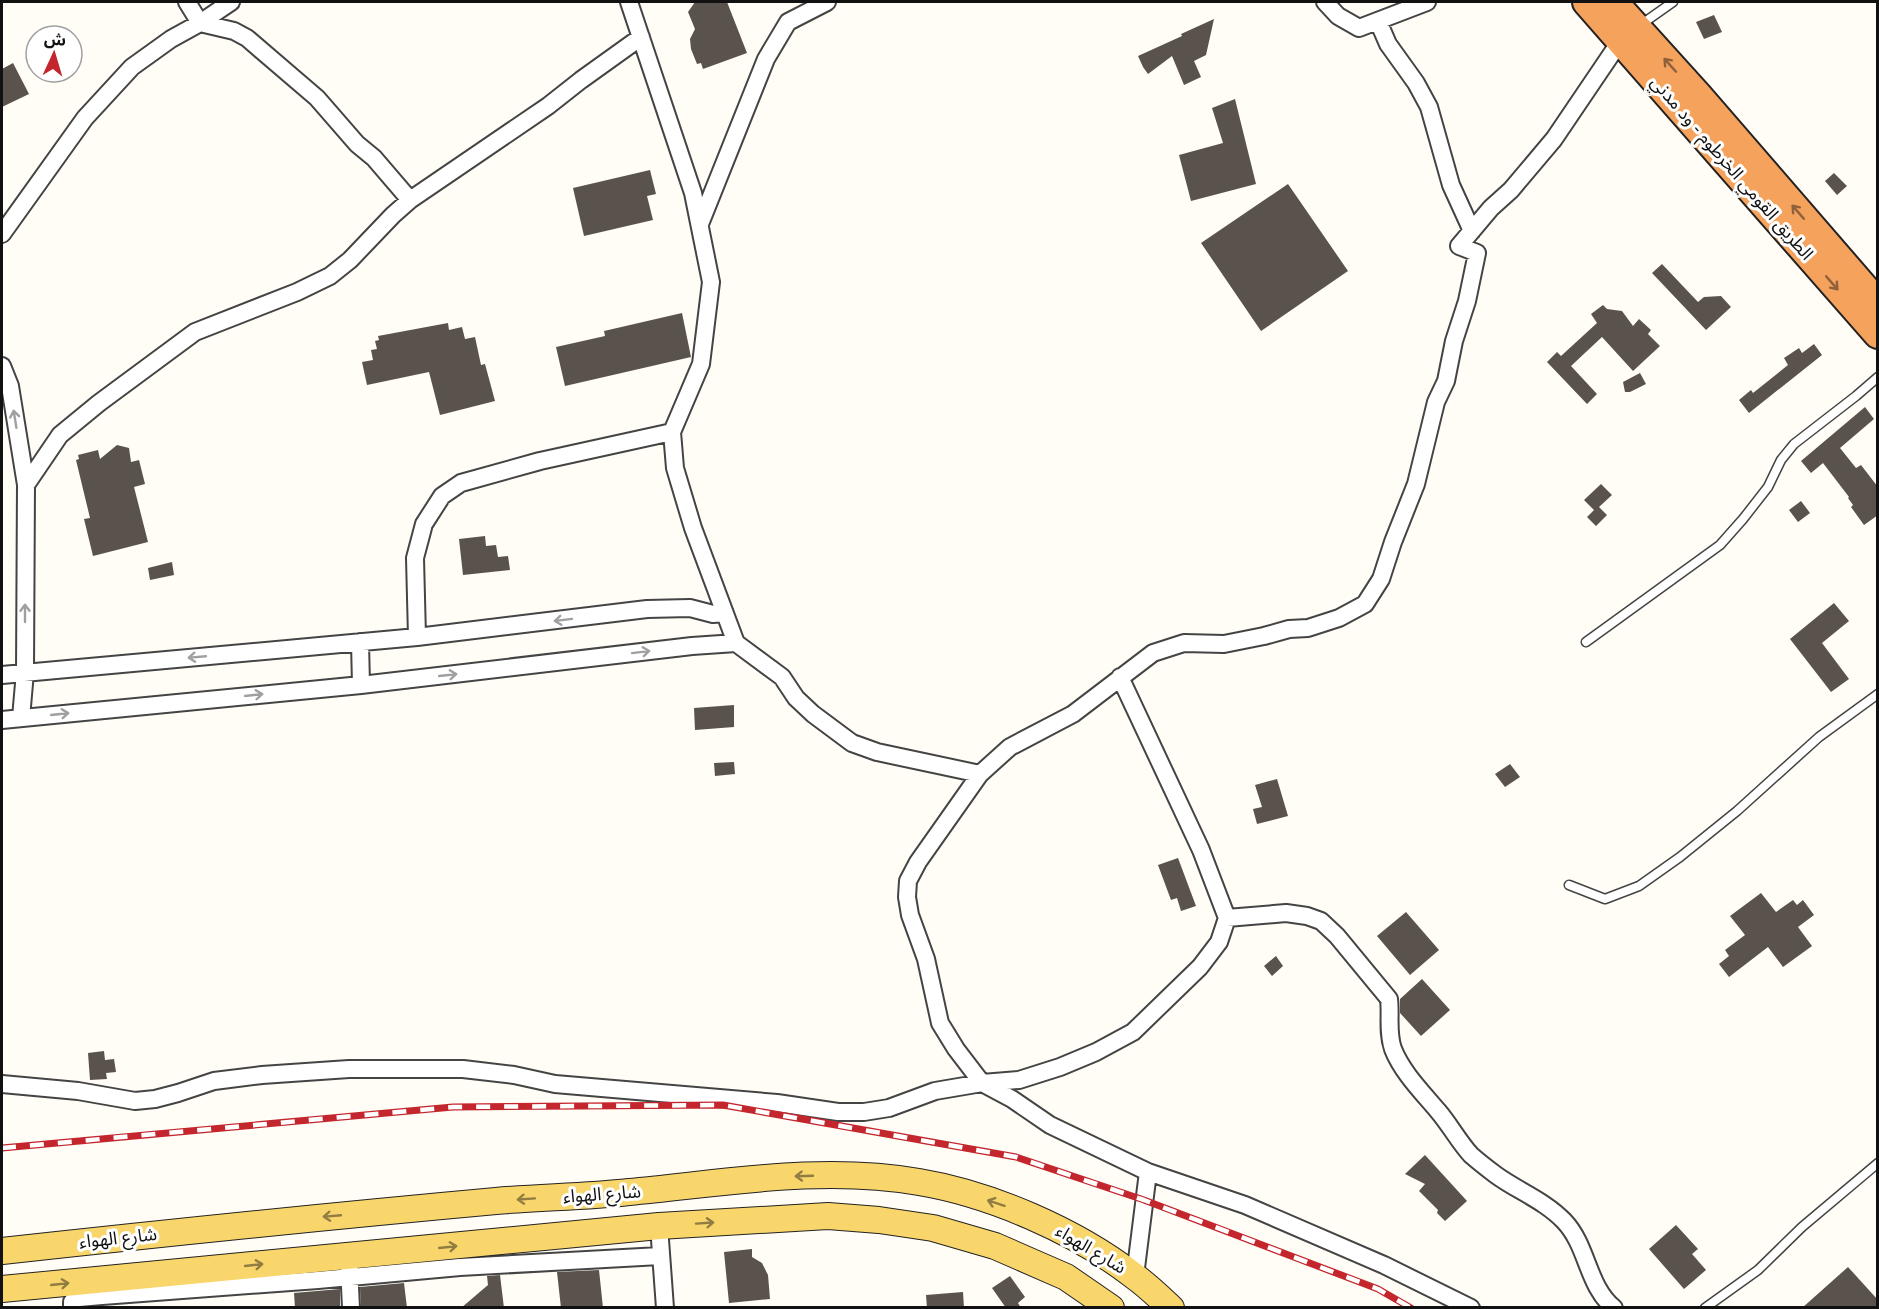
<svg xmlns="http://www.w3.org/2000/svg" width="1879" height="1309" viewBox="0 0 1879 1309" font-family="Georgia,'Noto Sans Arabic',serif">
<style>
.building{fill:#5a524d}
.lines{fill:none;stroke-linecap:round;stroke-linejoin:round}
.lane-casing{stroke:#444;stroke-width:11}
.street-casing{stroke:#444;stroke-width:20}
.primary-casing{stroke:#222;stroke-width:28}
.highway-casing{stroke:#222;stroke-width:32}
.lane{stroke:#fff;stroke-width:8}
.street{stroke:#fff;stroke-width:16}
.primary{stroke:#f9d66b;stroke-width:26}
.highway{stroke:#f5a25d;stroke-width:28}
.rail-casing{stroke:#c4262e;stroke-width:7}
.rail{stroke:#fff;stroke-width:4.5;stroke-dasharray:14;stroke-linecap:butt}
.oneway{stroke:#8e613b}
.oneway2{stroke:#a0a0a0}
.oneway3{stroke:#917d42}
.labels{text-anchor:middle;dominant-baseline:central;stroke-width:6;stroke-linejoin:round;paint-order:stroke}
.street-label{font-size:18px;fill:#111;stroke:#fff}
</style>
<rect width="100%" height="100%" fill="#fffdf5"/>
<path class="building" d="M695,2H727L747,53L703,69L701,63L697,64L691,49L690,39L695,29L688,12Z
M1714,15L1722,32L1704,39L1696,22Z
M1214,19L1206,55L1194,61L1201,77L1184,85L1172,56L1148,74L1143,67L1138,56L1182,36L1181,34Z
M13,63L29,94L2,107V69Z
M1235,99L1256,184L1191,201L1179,155L1223,143L1212,108Z
M650,170L656,194L647,196L653,220L584,236L573,188Z
M1834,173L1847,186L1837,195L1825,181Z
M1288,184L1348,271L1261,331L1201,243Z
M1662,264L1698,302L1704,297L1721,296L1731,307L1706,330L1652,273Z
M1603,305L1607,309L1622,311L1633,326L1639,319L1651,330L1648,334L1660,346L1633,371L1602,337L1571,366L1597,394L1587,404L1547,362L1557,352L1561,356L1597,323L1591,314Z
M682,313L691,357L565,386L556,347L605,336L604,331Z
M448,323L449,330L462,327L465,339L475,337L481,365L485,364L495,401L440,415L429,372L367,385L362,362L373,360L371,350L377,349L375,341L379,340L378,336Z
M1814,344L1822,355L1749,413L1739,400L1751,390L1753,393L1788,365L1784,358L1799,348L1802,353Z
M1640,373L1646,384L1630,392H1625L1623,382Z
M1865,407L1874,419L1840,448L1856,468L1861,465L1878,487V515L1864,525L1851,507L1853,505L1848,498L1849,497L1823,463L1811,473L1801,461Z
M117,445L129,448L131,462L139,460L145,484L134,487L148,542L93,556L84,519L90,518L76,460L79,459L78,455L98,450L100,459Z
M1601,484L1612,495L1599,507L1607,515L1596,526L1587,517L1594,510L1584,500Z
M1801,501L1810,513L1798,522L1789,510Z
M485,536L486,546L496,545L498,557L508,556L510,570L463,575L459,539Z
M172,562L174,575L150,580L148,568Z
M1834,603L1849,621L1822,643L1849,679L1831,692L1790,639Z
M734,705V727L695,730L694,708Z
M734,762L735,774L715,776L714,763Z
M1510,764L1520,777L1505,787L1495,774Z
M1277,779L1288,816L1257,824L1253,809L1262,807L1255,785Z
M1178,858L1196,906L1181,911L1177,898L1171,900L1158,865Z
M1761,893L1776,912L1793,900L1797,905L1803,900L1814,915L1798,927L1812,946L1783,967L1768,947L1729,977L1719,964L1729,956L1725,950L1745,935L1730,916Z
M1406,912L1439,950L1410,975L1377,936Z
M1276,956L1283,966L1272,976L1264,966Z
M1422,979L1450,1010L1421,1036L1400,1013V999Z
M104,1051L105,1060L114,1059L116,1072L106,1073L107,1079L90,1080L88,1053Z
M1425,1155L1467,1201L1445,1221L1437,1213L1438,1210L1419,1191L1425,1184L1405,1174Z
M1676,1225L1698,1249L1692,1254L1706,1270L1684,1289L1649,1249Z
M752,1249V1257L762,1263L768,1275L770,1299L729,1303L724,1252Z
M1848,1267L1878,1300V1308H1802Z
M599,1270L603,1308H561L557,1272Z
M500,1275L504,1308H461L488,1285L487,1276Z
M1010,1276L1025,1297L1018,1303L1021,1308H1006L992,1288Z
M404,1283L407,1308H361L360,1287Z
M340,1289V1308H295L294,1293Z
M963,1292L964,1308H927L926,1295Z"/>
<g class="lines">
<g class="lane-casing">
<path id="lane" d="M1639,26L1673,2
M1586,642L1720,545L1743,519L1768,487L1781,460L1794,444L1856,396L1878,377
M1569,885L1605,899L1639,886L1680,857L1737,811L1819,737L1878,694
M1705,1308L1758,1270L1802,1227L1878,1163"/>
</g>
<g class="street-casing">
<path id="street" d="M187,2L200,23L234,31L247,38L317,98L357,144L374,158L410,200
M629,2L693,193L711,282L701,364L672,432L675,468L693,528L736,643L782,677L796,698L813,714L852,743L877,752L980,774
M1325,2L1338,16L1359,28L1427,2
M1378,21L1388,44L1416,83L1429,107L1451,185L1472,231
M700,224L766,59L788,22L827,2
M2,234L85,118L132,67L171,39L200,23L231,2
M2,366L10,386L26,485L25,672L21,718
M26,485L60,435L99,403L195,332L297,292L330,276L350,260L393,215L410,200L548,106L581,80L641,37
M417,637L415,558L424,524L442,496L461,483L540,461L672,432
M360,642L361,685
M2,675L417,637L647,609L690,608L713,614L725,613
M2,720L361,685L692,646L736,643
M1227,918L1286,913L1307,916L1321,921L1337,936L1389,999C1391,1015 1387,1032 1393,1049C1402,1072 1422,1092 1438,1111C1450,1125 1459,1142 1471,1155C1479,1162 1488,1169 1496,1175C1518,1191 1545,1201 1564,1221C1588,1246 1587,1286 1614,1308
M2,1084L78,1091L135,1101L155,1099L178,1093L214,1081L262,1075L349,1069H463L514,1075L555,1084L777,1103L838,1112H864L889,1108L935,1091L982,1083L1019,1080L1060,1067L1096,1052L1133,1032L1200,967L1219,942L1227,918L1201,850L1120,677
M659,1226L665,1308
M349,1266L351,1308
M1135,1276L1148,1172
M72,1308V1302L79,1298L102,1296L318,1280L460,1267L660,1256
M1471,1308L1384,1265L1245,1205L1148,1172L1050,1125L1012,1099L982,1083L956,1049L940,1023L926,959L910,915L907,897L908,881L918,862L980,774L1010,747L1073,714L1153,653L1184,643L1224,644L1264,636L1289,629L1308,628L1339,618L1365,604L1381,579L1393,542L1416,484L1436,402L1446,381L1454,341L1467,301L1477,253L1459,246L1491,208L1511,190L1554,139L1621,40L1627,35"/>
</g>
<g class="primary-casing">
<path id="primary" d="M2,1251C166,1233 331,1216 496,1201C541,1197 585,1197 629,1192C725,1183 823,1165 919,1182C991,1194 1076,1231 1134,1276C1147,1285 1159,1297 1171,1308
M2,1289L659,1226L828,1216L879,1220L933,1228L995,1246L1066,1277L1111,1308"/>
</g>
<g class="highway-casing">
<path id="highway" d="M1587,2L1878,334
M1613,2L1698,96L1878,304"/>
</g>
<use href="#lane" class="lane"/>
<use href="#street" class="street"/>
<use href="#primary" class="primary"/>
<use href="#highway" class="highway"/>
<g class="rail-casing">
<path id="rail" d="M2,1148L453,1107L723,1105L1016,1157L1144,1200L1378,1289L1411,1308"/>
</g>
<use href="#rail" class="rail"/>
</g>
<defs><path id="oneway-shaft" d="M-6 0H5M1.5-3L5.5 0L1.5 3" fill="none" stroke-width="1.6" stroke-linecap="round" stroke-linejoin="round" transform="scale(1.5)"/></defs>
<g class="oneway">
<use href="#oneway-shaft" transform="translate(1670 65) rotate(-132)"/>
<use href="#oneway-shaft" transform="translate(1798 212) rotate(-131)"/>
<use href="#oneway-shaft" transform="translate(1832 283) rotate(49)"/>
</g>
<g class="oneway2">
<use href="#oneway-shaft" transform="translate(15 419) rotate(-99)"/>
<use href="#oneway-shaft" transform="translate(25 613) rotate(-90)"/>
<use href="#oneway-shaft" transform="translate(563 620) rotate(173)"/>
<use href="#oneway-shaft" transform="translate(641 652) rotate(-7)"/>
<use href="#oneway-shaft" transform="translate(197 657) rotate(175)"/>
<use href="#oneway-shaft" transform="translate(448 675) rotate(-6)"/>
<use href="#oneway-shaft" transform="translate(254 695) rotate(-6)"/>
<use href="#oneway-shaft" transform="translate(60 714) rotate(-6)"/>
</g>
<g class="oneway3">
<use href="#oneway-shaft" transform="translate(804 1176) rotate(178)"/>
<use href="#oneway-shaft" transform="translate(526 1199) rotate(176)"/>
<use href="#oneway-shaft" transform="translate(996 1203) rotate(-162)"/>
<use href="#oneway-shaft" transform="translate(332 1216) rotate(175)"/>
<use href="#oneway-shaft" transform="translate(705 1223) rotate(-4)"/>
<use href="#oneway-shaft" transform="translate(448 1247) rotate(-6)"/>
<use href="#oneway-shaft" transform="translate(254 1265) rotate(-6)"/>
<use href="#oneway-shaft" transform="translate(60 1284) rotate(-6)"/>
</g>
<g class="labels">
<g class="street-label">
<text transform="translate(1732 168) rotate(49)">الطريق القومي الخرطوم - ود مدني</text>
<text transform="translate(602 1194) rotate(-4)">شارع الهواء</text>
<text transform="translate(118 1238) rotate(-6)">شارع الهواء</text>
<text transform="translate(1091 1249) rotate(31)">شارع الهواء</text>
</g>
</g>
<rect width="1879" height="1309" fill="none" stroke="#111111" stroke-width="6"/>
<g transform="translate(54 54) rotate(4)"><circle r="28" fill="#ffffff" stroke="#a0a0a0" stroke-width="1.5"/>
<path d="M0-4.5L10 22L0 15L-10 22Z" fill="#c4262e"/>
<text y="-9" font-size="16" font-weight="bold" text-anchor="middle" fill="#111111">ش</text>
</g>
</svg>
